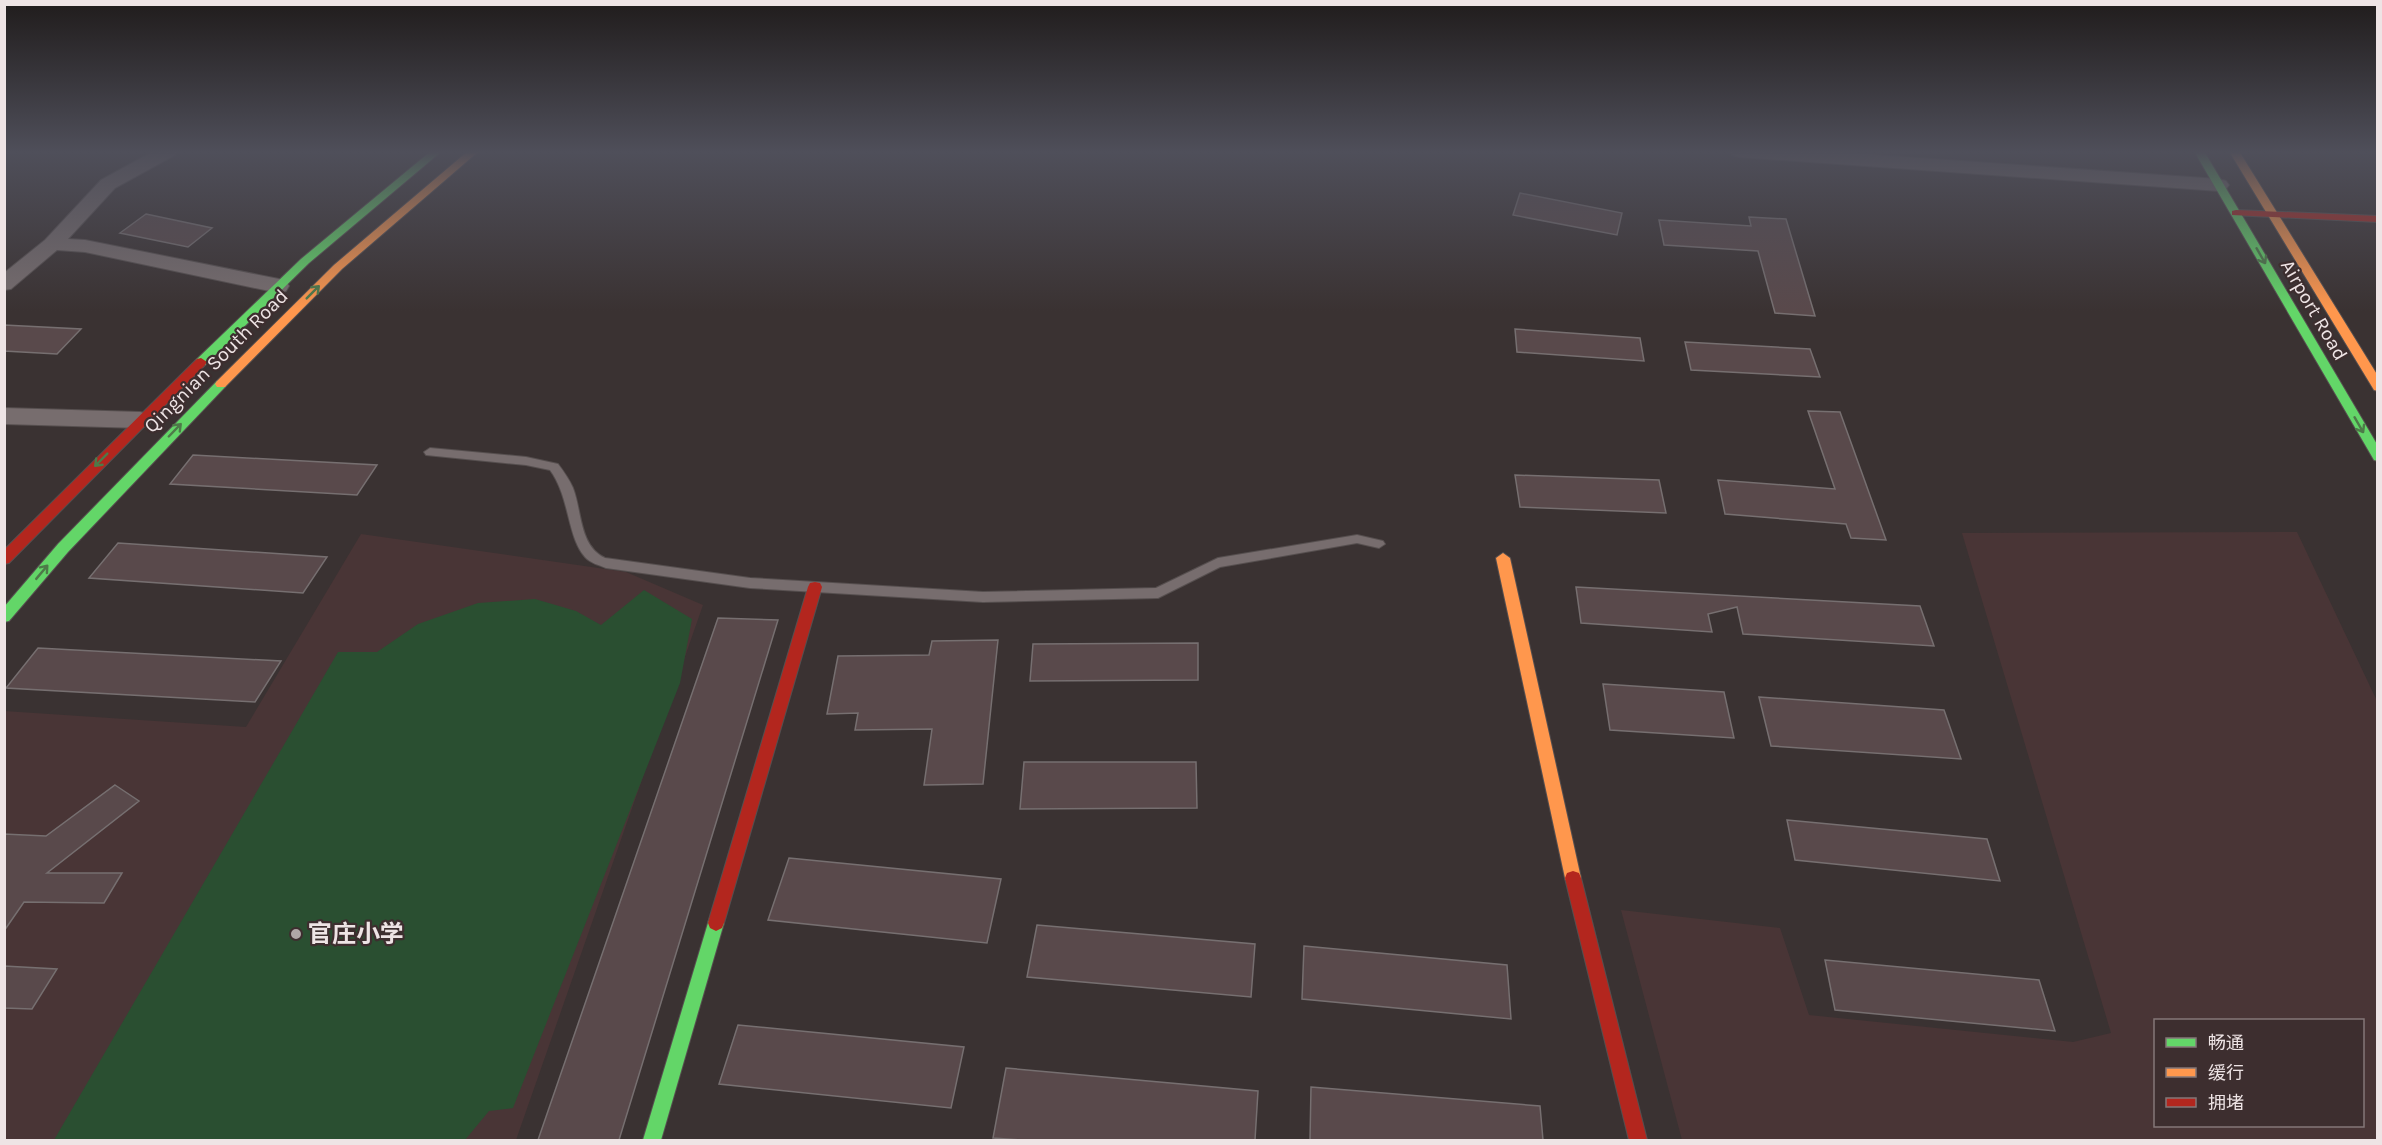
<svg xmlns="http://www.w3.org/2000/svg" width="2382" height="1145" viewBox="0 0 2382 1145" font-family="Karla,'Noto Sans SC',sans-serif">
<style>
.built{fill:#493536;fill-rule:evenodd}
.green{fill:#2a4f31}
.building{fill:#59494b;stroke:#766f70;stroke-width:1.5}
.lines{fill:none;stroke-linecap:round;stroke-linejoin:round}
.lane-casing{stroke:#564f4f;stroke-width:2}
.street-casing{stroke:#564f4f;stroke-width:2}
.fast-casing{stroke:#564f4f;stroke-width:2}
.slow-casing{stroke:#564f4f;stroke-width:2}
.jam-casing{stroke:#564f4f;stroke-width:2}
.lane{fill:#776d6e;fill-rule:evenodd}
.street{fill:#776d6e;fill-rule:evenodd}
.fast{fill:#63d668;fill-rule:evenodd}
.slow{fill:#ff974d;fill-rule:evenodd}
.jam{fill:#b3261e;fill-rule:evenodd}
.oneway{stroke:#4e7a49}
.poi-dot{fill:#afa6a6;stroke:#3d2e2f;stroke-width:2}
.labels{text-anchor:middle;dominant-baseline:central;stroke-width:4.5;stroke-linejoin:round;paint-order:stroke}
.street-label{font-size:20px;fill:#eee4e5;stroke:#3d2e2f}
.near-poi-label{font-size:24px;font-weight:bold;fill:#eee4e5;stroke:#3d2e2f;text-anchor:start}
</style>
<rect width="100%" height="100%" fill="#3a3232"/>
<path class="built" d="M2297,532L2377,701V1140H1682L1621,910L1780,928L1809,1015L2073,1042L2111,1033L1962,533ZM2156,1020H2362V1126H2156Z
M361,534L626,572L703,605L516,1140H5L4,711L246,727Z"/>
<path class="green" d="M644,590L692,619L680,683L513,1108L489,1111L465,1140H54L338,652H377L418,624L478,603L535,599L576,611L601,625Z"/>
<path class="building" d="M1520,193L1622,213L1617,235L1513,215Z
M146,214L212,228L188,247L120,233Z
M1749,217L1786,219L1815,316L1775,313L1758,251L1664,245L1659,220L1751,226Z
M4,325L81,329L57,354L4,351Z
M1515,329L1640,338L1644,361L1517,352Z
M1685,342L1810,349L1820,377L1691,370Z
M1808,411L1840,412L1886,540L1851,538L1846,524L1725,514L1718,480L1835,489Z
M193,455L377,465L357,495L170,484Z
M1515,475L1659,480L1666,513L1520,507Z
M118,543L327,557L303,593L89,578Z
M1576,587L1920,606L1934,646L1743,634L1737,607L1708,614L1712,632L1581,623Z
M718,618L778,620L619,1140H538Z
M998,640L983,784L924,785L932,729L855,730L858,713L827,714L838,656L929,655L932,641Z
M1198,643V680L1030,681L1033,644Z
M38,648L281,661L255,702L6,688Z
M1603,684L1724,692L1734,738L1610,730Z
M1759,697L1944,710L1961,759L1771,746Z
M1024,762H1196L1197,808L1020,809Z
M115,785L139,801L47,873H122L104,903L24,902L4,931V834L46,836Z
M1787,820L1987,839L2000,881L1795,860Z
M789,858L1001,879L987,943L768,920Z
M1037,925L1255,944L1251,997L1027,977Z
M1304,946L1507,965L1511,1019L1302,999Z
M1825,960L2039,980L2055,1031L1835,1010Z
M4,966L57,969L32,1009L4,1008Z
M738,1025L964,1047L951,1108L719,1084Z
M1006,1068L1258,1091L1255,1140H1021L993,1138Z
M1311,1087L1540,1106L1543,1140H1310Z"/>
<g class="lines">
<g class="lane-casing">
<path id="lane" d="M430,448L526,457L558,464C564,472 569,479 573,488C582,511 579,546 605,558L750,578L983,592L1156,588L1218,558L1357,535L1383,541L1385,544L1379,548L1357,543L1220,567L1158,598L983,602L750,588L606,568C599,565 590,563 585,557C567,537 570,497 550,470L526,465L426,455L424,452Z"/>
</g>
<g class="street-casing">
<path id="street" d="M154,151H177L175,155L115,188L68,239L85,240L279,279L286,281L289,286L286,291L279,293L85,252L57,250L11,289L4,290V273L45,240L101,180Z
M1730,151H1820L2219,179L2226,181L2229,185L2226,189L2219,191L1739,157L1732,155Z
M4,408L140,412L148,414L152,420L148,426L140,428L4,424Z"/>
</g>
<g class="fast-casing">
<path id="fast" d="M431,151H442L309,263L205,365H197L195,362L197,359L301,259Z
M2194,151H2204L2378,446V461L2374,460Z
M221,380L225,381L227,384L225,387L68,552L9,621L4,622V607L58,544L217,381Z
M716,915L722,918L724,923L661,1140H643L708,923L710,918Z"/>
</g>
<g class="slow-casing">
<path id="slow" d="M468,151H479L342,269L225,387H217L215,384L217,381L334,265Z
M2229,151H2239L2378,376V391L2374,390Z
M1503,553L1510,558L1581,878L1579,883L1573,885L1567,883L1565,878L1496,558Z"/>
</g>
<g class="jam-casing">
<path id="jam" d="M2236,210L2378,216V222L2232,215V211Z
M201,358L207,362L205,365L9,563L4,564V550L197,359Z
M815,582L820,583L822,587L724,923L722,928L716,931L710,928L708,923L808,587L810,583Z
M1573,871L1579,873L1581,878L1647,1140H1629L1565,878L1567,873Z"/>
</g>
<use href="#lane" class="lane"/>
<use href="#street" class="street"/>
<use href="#fast" class="fast"/>
<use href="#slow" class="slow"/>
<use href="#jam" class="jam"/>
</g>
<defs><path id="oneway-shaft" d="M-6 0H5M1.5-3L5.5 0L1.5 3" fill="none" stroke-width="1.6" stroke-linecap="round" stroke-linejoin="round" transform="scale(1.5)"/></defs>
<g class="oneway">
<use href="#oneway-shaft" transform="translate(2261 256) rotate(60)"/>
<use href="#oneway-shaft" transform="translate(313 292) rotate(-45)"/>
<use href="#oneway-shaft" transform="translate(2359 425) rotate(60)"/>
<use href="#oneway-shaft" transform="translate(175 430) rotate(-46)"/>
<use href="#oneway-shaft" transform="translate(101 460) rotate(135)"/>
<use href="#oneway-shaft" transform="translate(42 572) rotate(-50)"/>
</g>
<linearGradient id="sky" x2="0" y2="1"><stop stop-color="#201c1c"/><stop offset="0.49" stop-color="#4f4f5a"/><stop offset="1" stop-color="#4f4f5a" stop-opacity="0"/></linearGradient>
<rect width="2382" height="311" fill="url(#sky)"/>
<circle class="poi-dot" cx="296" cy="934" r="6"/>
<g class="labels">
<g class="street-label">
<text transform="translate(2314 310) rotate(60)">Airport Road</text>
<text transform="translate(216 361) rotate(-45)">Qingnian South Road</text>
</g>
<g class="near-poi-label">
<text x="308" y="934">官庄小学</text>
</g>
</g>
<rect width="2382" height="1145" fill="none" stroke="#eee4e5" stroke-width="12"/>
<rect x="2154" y="1019" width="210" height="108" fill="#3d2e2f" stroke="#847778" stroke-width="1.5"/>
<rect x="2166" y="1038" width="30" height="9" fill="#63d668" stroke="#847778" stroke-width="1.5"/>
<text x="2208" y="1049" font-size="18" fill="#eee4e5">畅通</text>
<rect x="2166" y="1068" width="30" height="9" fill="#ff974d" stroke="#847778" stroke-width="1.5"/>
<text x="2208" y="1079" font-size="18" fill="#eee4e5">缓行</text>
<rect x="2166" y="1098" width="30" height="9" fill="#b3261e" stroke="#847778" stroke-width="1.5"/>
<text x="2208" y="1109" font-size="18" fill="#eee4e5">拥堵</text>
</svg>
